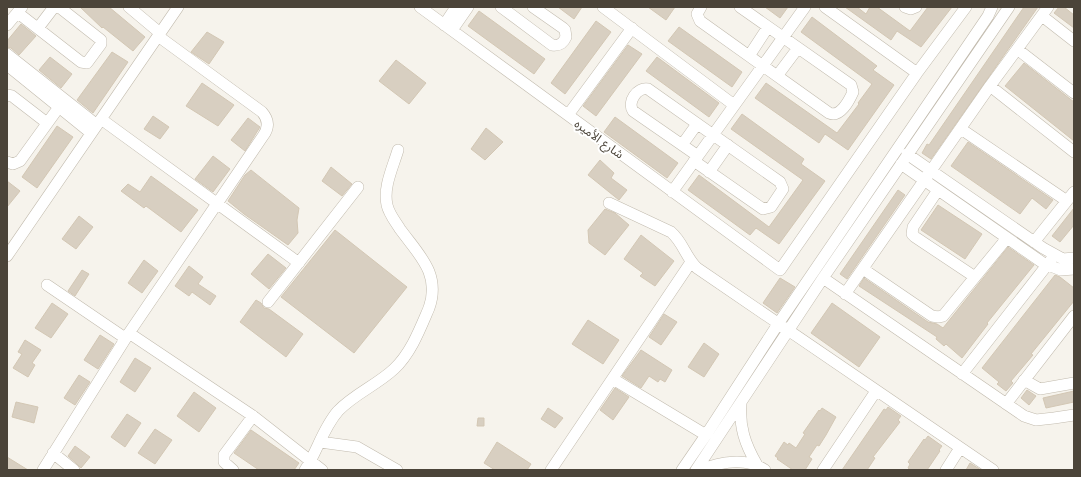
<svg xmlns="http://www.w3.org/2000/svg" width="1081" height="477" viewBox="0 0 1081 477" font-family="'Work Sans','Noto Sans Arabic',sans-serif">
<style>
.building{fill:#d8cfc1;stroke:#d3c7b4}
.lines{fill:none;stroke-linecap:round;stroke-linejoin:round}
.minor-casing{stroke:#c2bbae;stroke-width:12}
.minor{stroke:#fff;stroke-width:11}
.labels{text-anchor:middle;dominant-baseline:central;stroke-width:4;stroke-linejoin:round;paint-order:stroke}
.street-label{font-size:12px;fill:#4b4439;stroke:#fff}
</style>
<rect width="100%" height="100%" fill="#f6f3ec"/>
<path class="building" d="M80,7H109L145,37L133,51L103,27L102,28Z
M558,7H582L574,19Z
M648,7H675L666,20Z
M765,7H788L780,18Z
M845,7H857L866,14L870,7H877L910,31L928,7H952L921,47L897,31L891,40Z
M1024,7H1038L931,159L922,153L927,144L929,145Z
M1059,7H1064L1074,15V28L1054,13Z
M479,11L545,59L534,74L468,26Z
M812,17L877,66L873,70L894,85L848,150L825,134L819,143L755,98L766,83L837,133L859,104L858,103L872,84L801,32Z
M596,21L611,32L565,94L551,83Z
M21,24L36,36L19,55L11,48L7,47V41Z
M679,27L742,72L732,87L668,41Z
M207,32L224,42L209,64L191,52Z
M628,45L642,54L596,116L583,106Z
M112,52L128,62L93,113L77,100Z
M50,57L72,74L61,88L39,70Z
M657,57L719,103L709,117L646,71Z
M396,60L426,83L409,104L379,81Z
M1024,63L1074,102V141L1005,86Z
M202,83L234,105L218,126L186,106Z
M742,114L804,159L801,164L825,181L779,244L756,228L750,235L688,190L699,175L769,227L803,180L731,129Z
M153,116L169,127L160,139L144,129Z
M615,117L678,163L667,178L604,132Z
M248,118L260,127L245,151L231,140Z
M57,126L73,137L37,188L22,177Z
M486,128L503,142L485,160L471,149Z
M968,142L1053,200L1046,209L1032,198L1020,214L951,166Z
M213,156L230,169L213,192L195,179Z
M600,160L614,173L611,178L627,190L619,200L588,175Z
M331,167L352,184L342,196L322,181Z
M251,170L299,208L297,220L298,233L288,245L244,214L228,201L245,175Z
M151,176L198,210L181,232L146,206L144,208L121,191L128,184L140,192Z
M7,181L20,191L7,207Z
M898,190L905,195L847,279L840,274Z
M938,205L982,234L965,259L921,230Z
M1074,208V225L1060,242L1052,236Z
M605,209L615,213L629,225L605,255L589,243L588,230Z
M79,216L93,227L76,249L62,239Z
M335,230L407,287L354,353L281,297Z
M641,235L674,261L655,286L640,276L643,273L624,259Z
M1008,247L1034,265L987,323L988,324L962,358L946,344L944,346L936,339L937,337L859,286L864,278L928,322L937,324L943,328Z
M268,254L286,268L269,289L251,274Z
M144,260L158,271L142,293L128,283Z
M189,266L203,277L198,284L216,296L210,305L192,292L189,296L175,286Z
M82,270L89,274L75,296L68,291Z
M1055,275L1060,277L1074,288V301L1031,354L1033,355L1011,381L1013,383L1006,391L997,384L999,382L982,368Z
M780,278L795,287L777,313L763,303Z
M256,300L261,303L264,308L269,309L303,334L286,357L240,322Z
M52,303L68,314L51,338L35,328Z
M832,303L880,337L859,367L811,333Z
M664,314L677,322L661,345L649,337Z
M588,320L619,340L603,364L572,344Z
M100,335L114,344L98,369L84,360Z
M25,340L41,350L32,363L35,365L28,377L13,368L22,354L18,352Z
M704,343L719,354L704,377L688,367Z
M641,350L672,370L665,382L660,379L658,382L649,376L641,388L622,376Z
M135,358L151,368L135,392L120,382Z
M79,375L90,382L75,405L64,398Z
M615,388L629,397L613,420L600,410Z
M1027,390L1036,396L1029,405L1021,398Z
M1074,391V402L1046,408L1043,398Z
M194,392L216,408L199,432L177,416Z
M16,402L38,407L34,423L12,417Z
M888,407L901,416L898,420L900,422L873,457L875,458L867,470H842L884,409L886,410Z
M548,408L563,418L555,428L541,419Z
M822,408L836,417L826,435L819,446L817,445L809,457L812,459L805,470H793L777,459L778,458L775,456L784,442L788,445L789,443L796,448L805,434L803,433L819,410L820,411Z
M127,414L141,423L125,447L111,437Z
M478,418H484V426H477Z
M155,429L172,440L155,464L138,453Z
M251,430L299,463L294,470H259L234,453Z
M928,436L942,446L939,450L940,451L927,470H911L908,468L910,464L908,462L924,439L925,440Z
M497,442L531,464L527,470H495L484,463Z
M75,446L90,457L81,468L78,465L68,456Z
M7,457L28,470H7Z
M970,463L981,470H966Z"/>
<g class="lines">
<g class="minor-casing">
<path id="minor" d="M129,7L160,33
M420,7L780,270L917,73L966,7
M501,7L552,45C559,46 563,44 566,37L565,30L563,28L533,7
M603,7L734,105
M701,7L697,14L700,21L829,113C840,118 849,101 853,92L851,85L740,7
M825,7L917,73
M905,7L911,9L916,7
M18,13L81,62L87,63L101,44V40L59,7
M1042,16L1074,41
M7,25L22,7
M444,25L456,7
M38,28L54,7
M452,30L468,7
M1017,49L1074,93
M7,54L97,125
M749,56L768,27
M7,65L91,133
M777,76L798,48
M990,86L1074,152
M7,95L12,96L47,123
M568,115L632,28
M101,119L299,263
M961,129L1067,201
M682,145L697,124
M907,154L1043,248L1063,259L1074,258
M694,161L763,209L771,207L783,189L780,182L648,89C637,87 627,102 633,111L698,156
M7,162L13,164L20,161L59,107
M901,164L1043,263L1061,270L1074,269
M709,172L728,145
M938,190L913,227L912,234L915,237L975,277
M672,192L805,7
M609,203L671,232C683,242 686,258 697,268L993,470
M1034,242L1074,192
M7,256L178,7
M863,269L932,316L938,317L943,316L1007,238
M823,278L1024,416L1036,420L1054,418L1074,415
M47,285L125,338
M845,294L990,86L1048,7
M268,302L358,187
M129,333L253,416L322,470
M962,374L1051,260
M613,379L706,435
M1024,380L1040,389L1074,383
M741,403C739,427 745,444 757,465
M1006,404L1074,316
M320,442L357,447L397,470
M53,453L74,470
M43,470L129,333L263,136C269,128 269,120 262,112L158,36
M233,470L224,462V455L253,416
M305,470C317,452 323,428 338,411C354,394 377,385 394,369C411,353 420,329 429,308C441,274 419,255 400,229C395,221 389,214 387,205C383,187 393,167 398,150
M551,470L691,262
M682,470L706,435L778,324L988,16L992,7
M696,470L823,278L1009,7
M700,470C720,462 746,457 765,470
M823,470L876,391
M946,470L960,448"/>
</g>
<use href="#minor" class="minor"/>
</g>
<g class="labels">
<g class="street-label">
<text transform="translate(599 139) rotate(36)">شارع الأميره</text>
</g>
</g>
<rect width="1081" height="477" fill="none" stroke="#4b4439" stroke-width="16"/>
</svg>
